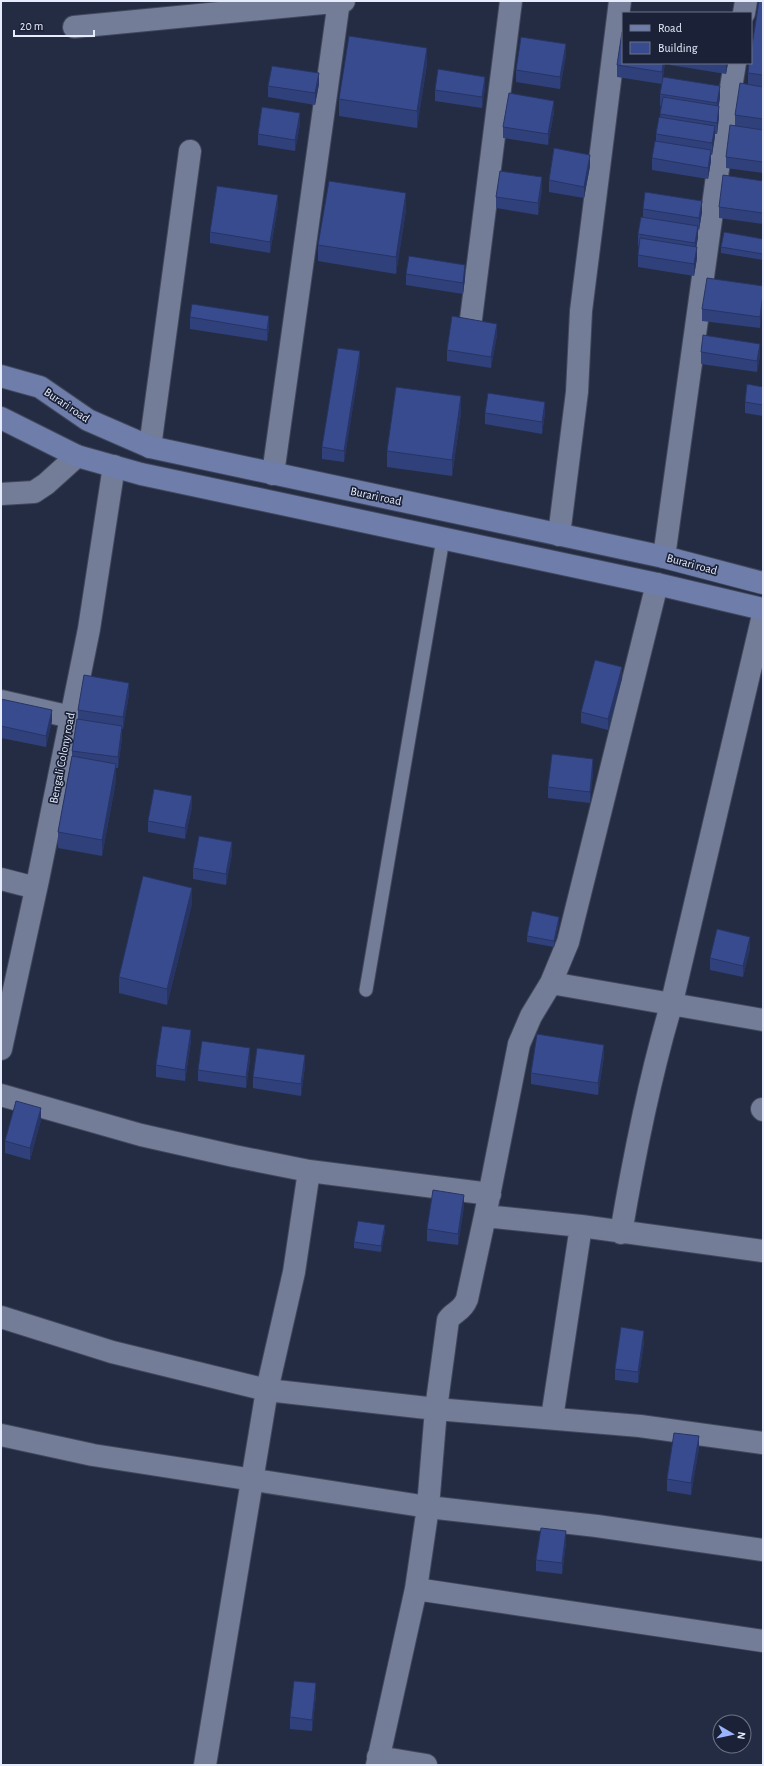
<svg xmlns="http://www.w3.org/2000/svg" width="764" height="1766" viewBox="0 0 764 1766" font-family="'Alegreya Sans',sans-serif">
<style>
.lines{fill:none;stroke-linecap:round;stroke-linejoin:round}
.service-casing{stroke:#41485c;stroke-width:15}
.minor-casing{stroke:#41485c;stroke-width:24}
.secondary-casing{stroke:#41485c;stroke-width:24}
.service{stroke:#737d98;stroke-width:13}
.minor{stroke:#737d98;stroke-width:22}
.secondary{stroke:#6e7daa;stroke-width:22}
.wall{fill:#30407b}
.shaded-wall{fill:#273464}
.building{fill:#384b8f;stroke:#273464}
.labels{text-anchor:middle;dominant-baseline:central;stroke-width:3.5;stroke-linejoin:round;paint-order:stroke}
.street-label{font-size:12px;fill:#e6ecfc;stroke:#1b2238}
</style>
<rect width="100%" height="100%" fill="#242c43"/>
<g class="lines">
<g class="service-casing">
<path id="service" d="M366,990L443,539"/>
</g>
<g class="minor-casing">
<path id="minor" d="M744,13L746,1
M74,27L344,1
M470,327L511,1
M150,447L190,151
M273,474L339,1
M1,494L34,492L46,484L77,456
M559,535L577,392L581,311L620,1
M664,557L719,162L735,63
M1,701L71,717
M1,879L36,888
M551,983L763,1020
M1,1049L38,880L89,629L114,466
M1,1095L141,1135L234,1156L309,1171
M762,1109L763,1110
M485,1216L581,1226L763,1251
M621,1233C634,1156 649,1080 671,1006L763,615
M1,1317L112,1352L267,1390L436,1409L640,1426L763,1443
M552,1418L581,1226
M1,1435L93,1455L428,1507L597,1526L763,1550
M416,1589L763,1641
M378,1757L426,1765
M205,1765L267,1390L294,1272L309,1171L490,1194
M377,1765L416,1589L428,1507L436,1409L448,1320C454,1311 462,1312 467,1299L485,1216L519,1044L531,1016L551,983L568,942L657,584"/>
</g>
<g class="secondary-casing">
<path id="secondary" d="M1,376L40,387L88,420L150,447L664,557L763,583
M1,418L77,456L141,474L657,584L763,609"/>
</g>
<use href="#service" class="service"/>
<use href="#minor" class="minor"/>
<use href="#secondary" class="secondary"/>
</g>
<path class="wall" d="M763,1V173L726,168V157L735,126V115L748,85V73Z
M566,55L560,89L516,82V70Z
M623,63H665L662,84L617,77V65Z
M670,63H728L726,74L670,65Z
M427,64L417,128L339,116V99Z
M319,84L315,105L268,97V86Z
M485,88L482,108L435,101V90Z
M660,94L720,97L719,105V117L717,134H715L712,155H711V161L708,179L652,170V158L656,141V134L660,117L661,106H660Z
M554,112L548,145L503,138V127Z
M300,124L295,151L258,145V134Z
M590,166L584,198L549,192V180Z
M763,181V224L719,218V207Z
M542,189L538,215L496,208V197Z
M278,206L270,253L210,243V232Z
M643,209L702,212L699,230L698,229V237L696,247L697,258L694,276L638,267V255L639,246H638V234L643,217Z
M406,210L396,274L318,261V245Z
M763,239V260L721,253V247Z
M406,274L465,277L463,294L406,285Z
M763,286L760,328L702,321V309Z
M190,317L269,328L267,341L190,329Z
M497,335L491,368L447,361V350Z
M701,352L760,355L757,372L701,364Z
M360,363L344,462L322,459V447Z
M763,387V416L745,413V402Z
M461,413L452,476L387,467V451Z
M485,413H545L542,434L485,424Z
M622,678L608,730L581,723V712Z
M129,694L123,729H122V737L118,768H116V781L102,856L58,848V832L72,756V751L78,720V710Z
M1,699L52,721L46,747L1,738Z
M593,770L590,803L548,798V787Z
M192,807L185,839L148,832V821Z
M232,854L226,885L193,879V868Z
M192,904L167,1005L119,993V977Z
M559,922L554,947L527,942V936Z
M750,948L743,977L710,970V958Z
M191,1041L185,1081L156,1077V1065Z
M604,1056L598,1095L531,1084V1073Z
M250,1059L246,1088L198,1081V1070Z
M305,1066L301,1096L253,1088V1077Z
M41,1120L30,1160L5,1153V1141Z
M464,1206L458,1245L427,1241V1229Z
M385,1231L381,1252L354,1248V1242Z
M644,1342L638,1383L615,1380V1369Z
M699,1448L691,1495L667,1491V1479Z
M566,1543L562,1574L536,1571V1560Z
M316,1694L312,1731L290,1729V1717Z"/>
<path class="shaded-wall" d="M566,44V55L560,89V77Z
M427,48V64L417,128V111Z
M663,63H665L662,84V72Z
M726,63H728L726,74Z
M319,73V84L315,105V93Z
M485,77V88L482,108V97Z
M720,86V97L717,115V103Z
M554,101V112L548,145V134Z
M719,106V117L717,134V123Z
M300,113V124L295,151V140Z
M715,126V137L712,155V143Z
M711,150V161L708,179V168Z
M590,155V166L584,198V187Z
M542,177V189L538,215V203Z
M406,193V210L396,274V257Z
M278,195V206L270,253V242Z
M702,201V212L699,230V218Z
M698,226V237L695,255V243Z
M697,247V258L694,276V264Z
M465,265V277L463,294V283Z
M763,294V306L760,328V317Z
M269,316V328L267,341V330Z
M497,324V335L491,368V357Z
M760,344V355L757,372V361Z
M360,351V363L344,462V451Z
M461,396V413L452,476V460Z
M545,402V413L542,434V422Z
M622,667V678L608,730V719Z
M129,683V694L123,729V717Z
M52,710V721L46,747V736Z
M122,726V737L118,768V757Z
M593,759V770L590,803V792Z
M116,764V781L102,856V840Z
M192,796V807L185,839V828Z
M232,842V854L226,885V874Z
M192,888V904L167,1005V989Z
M559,917V922L554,947V941Z
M750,937V948L743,977V966Z
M191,1030V1041L185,1081V1070Z
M604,1045V1056L598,1095V1083Z
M250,1048V1059L246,1088V1077Z
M305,1055V1066L301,1096V1084Z
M41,1108V1120L30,1160V1148Z
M464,1195V1206L458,1245V1234Z
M385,1225V1231L381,1252V1246Z
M644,1331V1342L638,1383V1372Z
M699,1436V1448L691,1495V1483Z
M566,1531V1543L562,1574V1563Z
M316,1683V1694L312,1731V1720Z"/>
<path class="building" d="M759,1H763V75L748,73L749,63H751V52Z
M622,32H623V63H663L662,72L617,65Z
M349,36L427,48L417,111L339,99Z
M521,37L566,44L560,77L516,70Z
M272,66L319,73L315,93L268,86Z
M438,69L485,77L482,97L435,90Z
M663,77L720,86L717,103L660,94Z
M740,83L763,87V119L735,115Z
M509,93L554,101L548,134L503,127Z
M663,97L719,106L717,123L660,114Z
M262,107L300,113L295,140L258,134Z
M659,117L715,126L712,143L656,134Z
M730,125L763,130V162L726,157Z
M655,141L711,150L708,168L652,158Z
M554,148L590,155L584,187L549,180Z
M500,171L542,177L538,203L496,197Z
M723,175L763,181V213L719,207Z
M329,181L406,193L396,257L318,245Z
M217,186L278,195L270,242L210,232Z
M645,192L702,201L699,218L643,209Z
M641,217L698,226L695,243L638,234Z
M724,232L763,239V254L721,247Z
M640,238L697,247L694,264L638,255Z
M409,256L465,265L463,283L406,274Z
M707,278L763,286V294L760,317L702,309Z
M192,304L269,316L267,330L190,317Z
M452,316L497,324L491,357L447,350Z
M703,335L760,344L757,361L701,352Z
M338,348L360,351L344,451L322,447Z
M747,384L763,387V405L745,402Z
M396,387L461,396L452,460L387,451Z
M488,393L545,402L542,422L485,413Z
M595,660L622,667L608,719L581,712Z
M84,675L129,683L123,717L78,710Z
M1,699L52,710L46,736L1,726Z
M77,719L122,726L118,757L72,751Z
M552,754L593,759L590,792L548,787Z
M72,756L116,764L102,840L58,832Z
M154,789L192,796L185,828L148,821Z
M199,836L232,842L226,874L193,868Z
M143,876L192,888L167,989L119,977Z
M532,911L559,917L554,941L527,936Z
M717,929L750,937L743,966L710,958Z
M162,1026L191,1030L185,1070L156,1065Z
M537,1034L604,1045L598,1083L531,1073Z
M202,1041L250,1048L246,1077L198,1070Z
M257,1048L305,1055L301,1084L253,1077Z
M16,1101L41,1108L30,1148L5,1141Z
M433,1190L464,1195L458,1234L427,1229Z
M358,1221L385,1225L381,1246L354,1242Z
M621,1327L644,1331L638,1372L615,1369Z
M674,1433L699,1436L691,1483L667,1479Z
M541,1528L566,1531L562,1563L536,1560Z
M294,1681L316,1683L312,1720L290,1717Z"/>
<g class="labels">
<g class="street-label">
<text transform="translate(67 405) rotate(34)">Burari road</text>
<text transform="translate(376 496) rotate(12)">Burari road</text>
<text transform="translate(692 564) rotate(15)">Burari road</text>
<text transform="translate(62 758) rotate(-79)">Bengali Colony road</text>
</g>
</g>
<rect width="764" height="1766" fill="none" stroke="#e6ecfc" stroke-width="4"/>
<rect x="622" y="12" width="130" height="52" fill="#1b2238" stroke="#6c7386"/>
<rect x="630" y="25" width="20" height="6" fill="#6e7daa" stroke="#6c7386"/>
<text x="658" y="32" font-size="12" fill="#e6ecfc">Road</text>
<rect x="630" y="42" width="20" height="12" fill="#384b8f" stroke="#6c7386"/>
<text x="658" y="52" font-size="12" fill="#e6ecfc">Building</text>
<g transform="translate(732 1734) rotate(99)"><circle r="19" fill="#1b2238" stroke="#6c7386"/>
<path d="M0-3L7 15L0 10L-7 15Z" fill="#9cb4fd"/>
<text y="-6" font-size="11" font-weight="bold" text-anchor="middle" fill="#e6ecfc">N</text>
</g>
<path d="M14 30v6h80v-6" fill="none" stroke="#e6ecfc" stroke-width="2"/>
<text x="20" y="30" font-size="12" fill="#e6ecfc" stroke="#1b2238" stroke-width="3" paint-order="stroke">20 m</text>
</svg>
